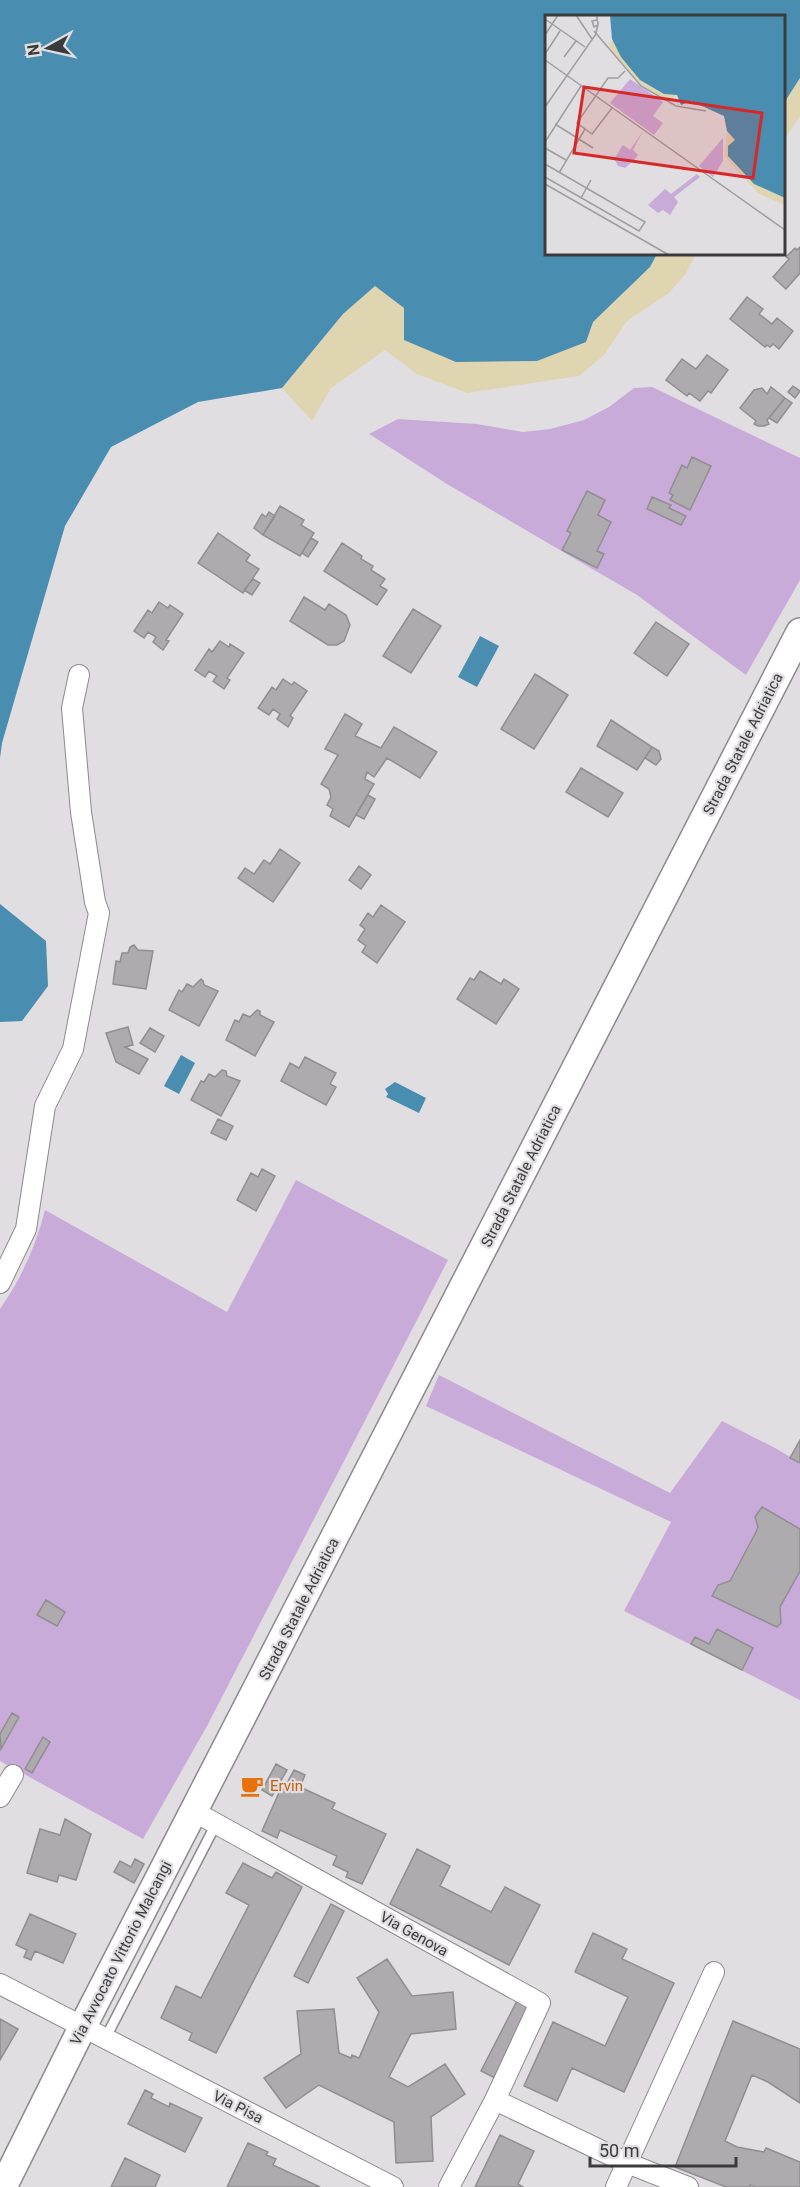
<svg xmlns="http://www.w3.org/2000/svg" width="800" height="2187" viewBox="0 0 800 2187" font-family="Roboto,sans-serif">
<style>
.green{fill:#c9abda;fill-rule:evenodd}
.sand{fill:#dfd5b0}
.water{fill:#498db0}
.building{fill:#adabae;stroke:#908e91;stroke-width:1.5}
.lines{fill:none;stroke-linecap:round;stroke-linejoin:round}
.lane-casing{stroke:#8c8a8d;stroke-width:12}
.street-casing{stroke:#8c8a8d;stroke-width:22}
.secondary-casing{stroke:#8c8a8d;stroke-width:30}
.lane{stroke:#fff;stroke-width:9}
.street{stroke:#fff;stroke-width:20}
.secondary{stroke:#fff;stroke-width:27}
.labels{text-anchor:middle;dominant-baseline:central;stroke-width:4.5;stroke-linejoin:round;paint-order:stroke}
.street-label{font-size:15px;fill:#3b3b3c;stroke:#e0dee1}
.food-label{font-size:15px;fill:#c56008;stroke:#e0dee1;text-anchor:start}
.inset-road{fill:none;stroke:#9e9d9f;stroke-width:1.5}
.view{fill:#d62828;fill-opacity:0.15;stroke:#d62828;stroke-width:3}
.inset-edge{fill:none;stroke:#3b3b3c;stroke-width:3}
</style>
<rect width="100%" height="100%" fill="#e0dee1"/>
<path class="green" d="M652,387L800,458V580L746,675L637,595L447,484L369,434L398,419L477,424L523,432L550,429L584,420L609,407L634,388Z
M296,1180L448,1260L207,1726L143,1839L0,1761V1309C21,1279 36,1246 45,1210L227,1312Z
M439,1375L670,1493L722,1421L777,1449L800,1463V1529L762,1507L755,1517L758,1527L756,1532L730,1581L718,1585L712,1595L777,1627L781,1623L780,1607L800,1571V1700L624,1611L671,1522L426,1406ZM717,1629L753,1648L742,1670L692,1644L695,1637L709,1644Z"/>
<path class="sand" d="M800,78V116L784,140V103Z
M657,254H696L686,273L669,293L627,321L604,355L579,376L467,393L417,374L385,350L331,388L312,421L282,388L343,314L376,285L404,308L586,342L593,322L650,267Z"/>
<path class="water" d="M0,0H800V78L784,103V16H546V254H657L650,267L593,322L586,342L537,361L456,362L404,340V308L375,286L343,314L282,388L198,402L111,447L65,526L2,743L0,758Z
M480,636L499,646L477,687L458,677Z
M0,904L46,941L48,986L22,1021L0,1022Z
M181,1055L195,1063L179,1094L164,1086Z
M395,1082L426,1098L419,1113L386,1097L388,1094L385,1089Z"/>
<path class="building" d="M800,247V273L786,289L773,277L789,259L786,257L795,248L797,250Z
M747,297L763,309L759,314L772,324L777,318L793,331L779,349L773,344L770,347L767,345L765,347L730,319Z
M707,355L728,370L711,393L708,391L700,401L689,393L687,396L666,380L682,359L696,369Z
M793,386L800,391L795,398L788,392Z
M771,387L785,398L767,420L769,424L764,426H758L754,424L756,421L740,408L754,390L762,388L767,394Z
M785,398L792,403L777,423L769,418Z
M692,457L711,466L690,510L670,500L673,495L669,493L682,465L687,468Z
M587,491L605,500L598,515L611,522L597,551L604,554L597,568L562,550L571,533L567,531Z
M652,497L671,505L669,508L686,516L681,525L647,509Z
M280,506L304,520L301,525L314,533L300,556L263,535Z
M269,512L275,516L263,535L254,528L262,514L266,517Z
M218,533L250,555L246,561L259,569L243,593L198,563Z
M311,538L318,542L308,557L302,553Z
M342,543L362,556L361,559L373,566L371,570L385,579L380,586L387,590L377,605L324,571Z
M253,579L260,583L252,595L244,590Z
M304,597L325,610L329,604L346,615L350,625L344,641L337,645H328L290,621Z
M159,602L168,608L170,605L183,614L166,640L169,641L163,650L153,642L156,637L148,632L144,638L134,631L148,610L152,613Z
M413,609L441,626L411,673L383,656Z
M656,622L689,644L667,676L634,653Z
M220,641L229,647L230,644L244,653L227,678L230,680L224,689L213,681L217,676L209,671L205,677L195,670L209,649L212,652Z
M535,674L568,695L534,749L501,729Z
M283,679L292,685L294,682L307,691L290,716L293,718L288,727L277,719L280,714L273,709L269,715L258,708L272,687L276,690Z
M345,714L362,724L355,736L381,748L394,727L437,752L420,778L387,758L374,777L367,772L365,779L374,784L349,827L330,816L333,809L327,805L331,797L329,789L321,784L338,755L325,749Z
M611,720L652,747L637,770L597,746Z
M652,747L659,751L661,759L656,765L645,758Z
M581,768L623,793L608,817L566,792Z
M368,795L375,799L364,819L356,815Z
M280,849L300,863L273,902L238,878L245,868L254,874L264,860L270,864Z
M359,866L371,875L361,889L349,880Z
M381,905L405,922L377,963L362,952L366,946L358,940L365,929L360,925L368,913L373,917Z
M134,945L138,950L153,951L146,989L113,984L116,961L120,962L122,953H128L130,947Z
M480,971L501,984L504,979L519,989L496,1024L457,999L470,978L474,980Z
M201,979L203,981L204,985L218,991L199,1026L169,1010L179,990L182,992L187,984L193,987Z
M257,1010L260,1011V1015L274,1022L255,1056L226,1040L235,1020L239,1022L243,1014L250,1017Z
M128,1027L133,1045L125,1047L148,1059L139,1074L116,1062L106,1033Z
M150,1028L164,1036L155,1052L140,1043Z
M305,1057L336,1073L330,1084L336,1087L326,1105L281,1081L290,1063L299,1068Z
M222,1070L226,1071L227,1076L240,1081L221,1116L191,1100L201,1081L204,1082L209,1074L215,1077Z
M218,1119L233,1126L226,1140L211,1133Z
M262,1169L275,1176L256,1211L237,1200L251,1173L258,1177Z
M800,1440V1463L790,1458Z
M762,1507L800,1529V1571L780,1607L781,1623L777,1627L712,1596L718,1585L730,1581L756,1532L758,1527L755,1517Z
M46,1600L65,1612L57,1626L37,1615Z
M717,1629L753,1648L742,1670L691,1644L695,1637L709,1644Z
M12,1713L19,1717L1,1749L0,1734Z
M43,1737L50,1742L32,1773L25,1769Z
M276,1764L287,1770L272,1796L262,1790Z
M294,1770L305,1775L300,1787L335,1803L332,1809L386,1834L362,1884L346,1877L348,1872L333,1865L337,1856L280,1830L277,1838L262,1831L282,1786L285,1787Z
M65,1819L91,1834L76,1880L59,1875L57,1882L27,1873L40,1829L60,1835Z
M417,1849L450,1866L440,1886L491,1912L505,1887L540,1905L509,1965L390,1904Z
M135,1859L144,1864L134,1883L114,1872L120,1861L131,1867Z
M243,1863L272,1878L276,1872L302,1887L216,2053L189,2040L192,2033L161,2018L176,1986L201,1998L249,1905L226,1893Z
M331,1904L344,1911L308,1983L294,1976Z
M30,1914L76,1934L63,1963L35,1951L31,1960L24,1957L27,1950L16,1945Z
M593,1933L627,1949L622,1959L674,1983L624,2092L572,2068L557,2101L524,2086L553,2022L605,2046L628,1997L575,1972Z
M387,1959L412,1996L453,1992L456,2029L411,2034L389,2077L408,2087L445,2064L465,2094L431,2117L433,2161L396,2163L394,2122L319,2085L286,2108L264,2078L301,2054L297,2011L334,2009L339,2053L351,2058L352,2055L359,2058L379,2012L357,1978Z
M518,1999L532,2006L495,2078L481,2071Z
M0,2019L18,2029L0,2060Z
M733,2021L800,2049V2103L768,2082L752,2075L725,2141L737,2147L764,2152L766,2148L800,2162V2187H755L750,2185V2187H726L675,2167Z
M145,2090L153,2094L151,2098L169,2107L170,2103L202,2118L185,2152L128,2124Z
M500,2135L534,2151L518,2184L523,2187H475Z
M248,2143L268,2152L266,2155L276,2159L273,2165L320,2187H227Z
M125,2158L160,2175L155,2187H111Z"/>
<g class="lines">
<g class="lane-casing">
<path id="lane" d="M105,2039L216,1824"/>
</g>
<g class="street-casing">
<path id="street" d="M0,1283L26,1229L45,1106L73,1049L99,913L95,902L81,812L72,708L79,675
M0,1797L13,1775
M195,1812L540,2003L495,2100L449,2187
M0,1984L393,2187
M495,2100L627,2163L688,2187
M616,2187L714,1972"/>
</g>
<g class="secondary-casing">
<path id="secondary" d="M3,2187L82,2028L800,632"/>
</g>
<use href="#lane" class="lane"/>
<use href="#street" class="street"/>
<use href="#secondary" class="secondary"/>
</g>
<defs>
<g id="cafe-bare" transform="scale(1.8)"><path d="M-5.5-4.5H6V0H3Q3 3.5 0 3.5H-2.5Q-5.5 3.5-5.5 0ZM3-3.2v2h1.7v-2ZM-6 4.5H4V6H-6Z" fill="#e8710a" stroke="#e0dee1" stroke-width="2.5" paint-order="stroke"/></g>
</defs>
<g fill-rule="evenodd">
<use href="#cafe-bare" x="252" y="1786"/>
</g>
<g class="labels">
<g class="street-label">
<text transform="translate(743 744) rotate(-63)">Strada Statale Adriatica</text>
<text transform="translate(521 1176) rotate(-63)">Strada Statale Adriatica</text>
<text transform="translate(299 1609) rotate(-63)">Strada Statale Adriatica</text>
<text transform="translate(414 1934) rotate(29)">Via Genova</text>
<text transform="translate(121 1953) rotate(-63)">Via Avvocato Vittorio Malcangi</text>
<text transform="translate(238 2107) rotate(27)">Via Pisa</text>
</g>
<g class="food-label">
<text x="270" y="1786">Ervin</text>
</g>
</g>
<g transform="translate(545 15)">
<rect width="240" height="240" fill="#e0dee1"/>
<path d="M85,64L118,87L108,101L118,108L109,120L65,88ZM98,116L88,135L93,140L90,144L80,153L73,151L69,144L78,130L85,135ZM178,123V146L168,162L154,151ZM152,159L155,162L129,182L133,187L125,200L118,195L113,198L103,190L120,174L126,179Z" fill="#c9abda"/>
<path d="M68,26L95,65L119,79L132,80L127,85L119,84L96,70L68,37L63,29ZM182,116L190,125L184,142L188,148L209,169L240,183V190L214,179L186,149L180,141Z" fill="#dfd5b0"/>
<path d="M65,0H240V183L209,169L183,141V131L190,125L182,116L179,101L146,86L136,90L132,80L119,79L95,65L76,42L67,24Z" fill="#498db0"/>
<path class="inset-road" d="M31,0L47,24M52,0V5L53,7V10L49,12L47,6L52,5M0,4L40,32M49,16L96,71L131,91L161,96M0,20L13,0M0,39L15,16M19,42L31,26M0,45L240,215M0,92L51,19L53,8M67,93L47,119L32,108L63,63H73L80,56M10,109L48,133M0,127L36,71M0,133L21,145M0,149L100,207L94,216L0,162M14,158L40,114M0,169L124,240M36,183L46,165"/>
<path class="view" d="M39,72L217,98L208,163L29,138Z"/>
<rect width="240" height="240" class="inset-edge"/>
</g>
<g transform="translate(48 48) rotate(262)" stroke="#e0dee1" stroke-width="4.5" paint-order="stroke">
<path d="M0-4.5L10 22L0 15L-10 22Z" fill="#3b3b3c"/>
<text y="-9" font-size="16" font-weight="bold" text-anchor="middle" fill="#3b3b3c">N</text>
</g>
<path d="M590 2157v9h146v-9" fill="none" stroke="#3b3b3c" stroke-width="3"/>
<text x="599" y="2157" font-size="18" fill="#3b3b3c" stroke="#e0dee1" stroke-width="4.5" paint-order="stroke">50 m</text>
</svg>
